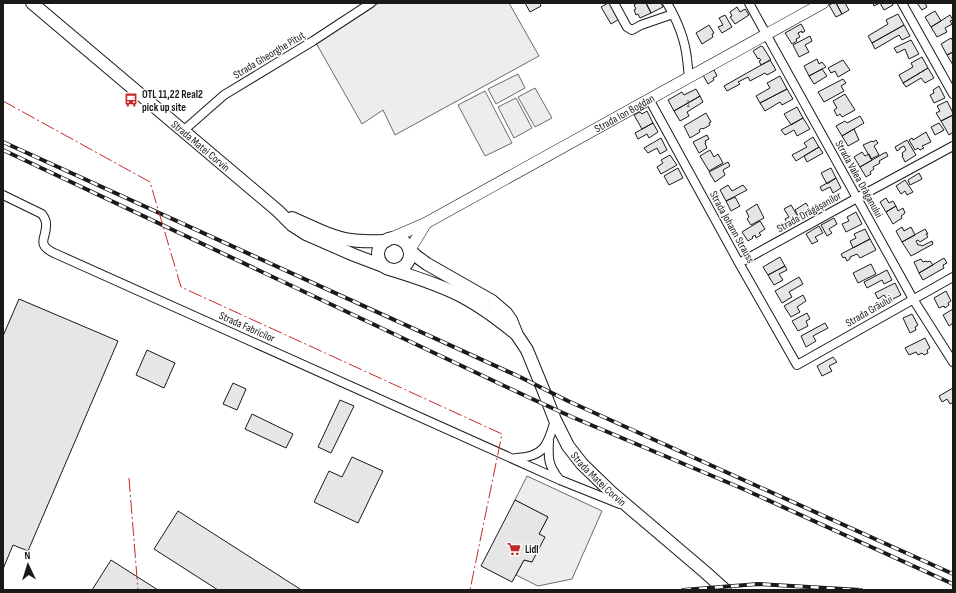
<svg xmlns="http://www.w3.org/2000/svg" width="956" height="593" viewBox="0 0 956 593" font-family="'Sofia Sans Condensed',sans-serif">
<style>
.built{fill:#ededed;stroke:#6a6a6a}
.building{fill:#e6e6e6;stroke:#1a1a1a}
.lines{fill:none;stroke-linecap:round;stroke-linejoin:round}
.minor-casing{stroke:#1a1a1a;stroke-width:10}
.secondary-casing{stroke:#1a1a1a;stroke-width:12}
.primary-casing{stroke:#1a1a1a;stroke-width:14}
.minor{stroke:#fff;stroke-width:8}
.secondary{stroke:#fff;stroke-width:11}
.primary{stroke:#fff;stroke-width:12}
.rail-casing{stroke:#1a1a1a;stroke-width:4}
.rail{stroke:#fff;stroke-width:2.5;stroke-dasharray:8;stroke-linecap:butt}
.power{stroke:#c62828;stroke-width:1;stroke-dasharray:14 3 2 3;stroke-linecap:butt}
.labels{text-anchor:middle;dominant-baseline:central;stroke-width:3;stroke-linejoin:round;paint-order:stroke}
.number-label{font-size:9px;fill:#4d4d4d}
.street-label{font-size:11px;fill:#1a1a1a;stroke:#fff}
.poi-label{font-size:11px;font-weight:bold;fill:#1a1a1a;stroke:#fff;text-anchor:start}
</style>
<rect width="100%" height="100%" fill="#fff"/>
<path class="built" d="M379,3H499L500,4L501,3H509L539,56L395,135L383,110L362,124L316,43Z
M518,74L525,88L496,104L488,89Z
M535,88L552,118L535,127L518,97Z
M485,91L512,143L485,156L458,105Z
M516,98L532,128L514,138L498,107Z
M527,476L602,511L572,579L538,586L516,575L524,560L532,562L539,534L548,517L515,500Z"/>
<path class="building" d="M525,3H540L541,6L530,12Z
M608,3H612L621,18L611,24L601,7Z
M637,3H646L651,13L640,18L638,14L636,15L634,10L636,9L634,5Z
M646,3H661L663,7L651,13Z
M833,3H836L842,14L836,17L829,5Z
M836,3H845L849,10L842,14Z
M873,3H892L893,5L884,10L880,3L874,6Z
M917,3H925L927,7L922,10Z
M737,7L740,12L745,9L749,15L735,24L730,17L732,16L730,12Z
M935,11L941,21L931,27L925,17Z
M898,14L904,25L872,43L868,36L888,24L886,20Z
M725,15L732,27L722,33L718,27L723,25L719,18Z
M950,15L953,20L950,21L952,24L945,28L947,32L937,37L931,27Z
M801,24L805,31L802,33V31L798,33L800,37L796,39L797,41L792,44L785,33Z
M709,25L714,33L712,34L713,37L702,44L696,33Z
M904,25L910,36L902,40L899,35L875,49L872,43Z
M810,36L812,41L805,45L809,52L799,57L793,45Z
M951,38L953,41V52L947,55L941,44Z
M911,40L919,54L909,59L905,49L897,53L894,48Z
M761,46L763,47L771,60L761,65L759,61L761,60L759,58L758,59L753,51Z
M953,52V65L947,55Z
M922,57L928,68L903,83L899,75L913,67L911,63Z
M817,59L819,64L822,62L826,67L809,76L804,66Z
M770,60L776,70L767,75L765,73L750,81L748,77L738,82L740,84L727,91L724,86Z
M843,60L850,70L838,77L835,71L831,73L828,68Z
M928,68L934,78L925,83L921,78L906,87L903,83Z
M822,69L827,76L814,84L809,76Z
M714,70L717,76L713,78L714,80L708,84L703,75Z
M780,76L787,89L760,103L756,96L770,88L767,83Z
M843,79L846,83L841,86L844,91L824,102L818,92Z
M939,86L945,98L934,103L930,95L934,93L933,90Z
M696,89L700,96L674,111L668,100L682,92L684,95Z
M787,89L793,99L782,105L780,102L765,111L760,103Z
M845,94L855,110L842,117L840,114L837,116L834,110L837,108L833,101Z
M700,96L703,102L687,112L689,116L680,121L674,111Z
M947,101L953,113V115L941,121L936,113L940,111L937,106Z
M797,107L803,118L791,125L784,114Z
M647,111L653,123L642,129L634,115L640,112L642,114Z
M706,113L711,122L709,123L710,125L703,129L702,128L699,130L700,132L690,138L684,126Z
M953,115V132L949,135L941,121Z
M860,116L864,123L842,136L836,126L845,121L847,123Z
M803,118L810,129L797,136L794,130L785,135L781,130Z
M653,123L658,132L649,138L647,134L638,139L635,133Z
M939,123L944,130L935,135L931,127Z
M854,129L859,140L848,146L842,136Z
M926,132L931,142L922,146L924,148L920,150L918,148L915,150L909,140L912,138L913,140Z
M707,135L709,139L705,141L706,143H705L707,148L699,153L693,142Z
M813,137L819,147L796,161L792,155L807,147L804,143Z
M661,138L667,150L660,154L657,148L648,153L644,148Z
M876,140L878,143L874,146L879,155L871,159L863,145L872,141L873,142Z
M907,140L916,155L905,162L902,156H903L902,153L906,150L904,146L900,148V149L897,151L895,147Z
M819,147L823,153L807,162L804,156Z
M710,150L714,157L718,154L723,163L709,171L700,156Z
M862,152L865,156L869,154L872,160L860,167L854,157Z
M886,152L888,156L879,161L880,163L873,167L874,169L870,172L871,174L866,177L860,167Z
M670,155L677,165L661,174L657,167L663,163L661,160Z
M728,162L730,166L723,170L725,175L715,182L709,172Z
M678,168L683,178L669,185L664,176Z
M831,168L836,178L827,184L821,173Z
M919,173L922,179L910,185L908,180Z
M836,178L841,188L833,193L830,187L822,191L820,187Z
M905,180L913,192L907,195L905,191L901,194L896,186Z
M728,185L732,191L743,185L747,190L726,201L720,190Z
M735,197L740,206L731,211L726,201Z
M886,198L889,203L893,201L896,206L886,212L880,202Z
M806,203L811,211L799,218L795,210Z
M757,204L764,218L751,225L747,219L749,217L746,211Z
M791,205L799,218L788,224L785,219L789,217L784,209Z
M896,206L898,211L903,208L905,213L901,216L902,218L893,224L886,212Z
M856,212L862,224L846,232L842,224L849,221L847,217Z
M834,218L837,224L829,229L832,233L827,236L821,225Z
M760,221L765,229L759,233L761,235L756,238L755,235L752,237L753,238L748,241L742,232Z
M819,226L823,233L815,237L818,241L812,244L806,234Z
M902,227L904,231L911,227L915,235L902,242L896,231Z
M865,229L870,239L853,248L850,241L856,238L854,234Z
M925,229L928,234H926L928,237L920,242L918,240L916,241L918,245H921L922,246L932,241L933,244L911,256L902,242Z
M870,239L876,250L860,258L857,254L850,257V259L847,261L845,257L843,258L841,254Z
M780,257L785,266L768,275L763,267Z
M944,258L947,263L943,265L944,268L923,280L919,273Z
M921,259L923,262L926,261L927,262L930,261L933,265L919,273L914,262Z
M871,264L876,274L858,283L853,273Z
M785,266L787,270L779,274L783,280L774,285L768,275Z
M887,270L892,280L884,284L882,280L867,288L864,282Z
M799,277L803,284L789,292L792,297L782,303L775,291Z
M895,283L901,295L891,300L889,296L886,298L884,295L878,299L875,293Z
M946,291L951,301L948,303L949,305L945,308L944,306L939,308L934,298Z
M803,295L806,301L797,307L800,312L791,317L784,306Z
M19,299L118,341L28,551L13,545L3,569V336Z
M953,309V323L949,326L943,315Z
M807,313L810,319L806,321L808,326L798,331L792,321Z
M912,314L918,325L915,327L916,330L910,333L903,318Z
M825,323L828,328L813,336L816,341L806,347L801,336Z
M925,338L930,348L927,350L928,353L924,355L922,353L918,355L916,352L909,355L905,348Z
M147,350L175,363L164,388L136,375Z
M833,357L837,362L829,366L832,371L822,376L817,366Z
M233,383L246,389L237,410L223,404Z
M953,388V402L950,404L947,399L942,402L939,396Z
M340,400L354,406L331,453L318,447Z
M252,414L293,434L286,448L245,429Z
M352,457L383,471L358,523L314,502L329,471L342,477Z
M515,500L548,517L539,534L545,537L532,562L524,560L512,582L481,566Z
M178,511L300,589L299,590H218L154,549Z
M111,560L158,590H92Z"/>
<g class="lines">
<g class="minor-casing">
<path id="minor" d="M614,3L627,27L632,30L641,25L673,14
M667,3C677,20 685,39 687,59C688,65 688,71 689,77
M749,3L766,34L913,299L953,362
M902,3L953,94
M649,99L739,263L797,365L953,277
M183,131L224,95L313,41L371,3
M3,195L42,214C44,217 47,221 46,226C46,239 36,244 54,253L560,480L620,504
M739,263L857,198L953,146
M549,441C548,458 548,465 559,479
M516,458C545,457 548,444 555,420"/>
</g>
<g class="secondary-casing">
<g id="secondary">
<path id="s1" d="M389,239L426,223L823,3"/>
<path d="M409,249L414,243L426,223"/>
</g>
</g>
<g class="primary-casing">
<g id="primary">
<path id="s2" d="M32,3L278,211L292,225L306,234L354,255L383,266"/>
<path d="M292,218C311,226 330,237 351,240C363,242 374,241 386,241"/>
<circle cx="394" cy="254" r="16"/>
<path id="s3" d="M409,249L416,256L427,264L492,301L506,313L511,320L517,335L527,350L543,389L555,420L568,446L582,464L611,492L705,572L725,590"/>
<path d="M393,270C417,278 441,285 463,297C482,307 499,320 515,333"/>
</g>
</g>
<use href="#minor" class="minor"/>
<use href="#secondary" class="secondary"/>
<use href="#primary" class="primary"/>
<g class="rail-casing">
<path id="rail" d="M3,142L520,377L568,401L953,574
M3,150L530,398L572,417L741,488L953,584
M683,590L758,584L861,590"/>
</g>
<use href="#rail" class="rail"/>
<path class="power" d="M3,101L150,182L181,287L502,434L470,590
M129,478L138,590"/>
</g>
<defs>
<g id="bus-bare" transform="scale(1.08)"><path d="M-5-6H5V4H4V6H2V4H-2V6H-4V4H-5ZM-3.5-4V0h7V-4ZM-3.5 1.2v1.5H-2V1.2ZM2 1.2v1.5H3.5V1.2Z" fill="#c62828" stroke="#fff" stroke-width="2.5" paint-order="stroke"/></g>
<g id="supermarket-bare" transform="scale(1.08)"><path d="M-6-5.5h2.5l.6 2H6L4.5 2H-2.5L-4.4-4H-6ZM-1.5 3.2a1.3 1.3 0 1 0 .1 0ZM3 3.2a1.3 1.3 0 1 0 .1 0Z" fill="#c62828" stroke="#fff" stroke-width="2.5" paint-order="stroke"/></g>
</defs>
<g fill-rule="evenodd">
<use href="#bus-bare" x="131" y="100"/>
<use href="#supermarket-bare" x="514" y="549"/>
</g>
<g class="labels">
<g class="number-label">
<text x="688" y="104">1</text>
</g>
<g class="street-label">
<text transform="translate(269 55) rotate(-31)">Strada Gheorghe Pituț</text>
<text stroke="none"><textPath href="#s1" startOffset="267">Strada Ion Bogdan</textPath></text>
<text stroke="none"><textPath href="#s2" startOffset="221">Strada Matei Corvin</textPath></text>
<text transform="translate(859 179) rotate(61)">Strada Valea Drăganului</text>
<text transform="translate(809 212) rotate(-29)">Strada Drăgășanilor</text>
<text transform="translate(732 227) rotate(61)">Strada Johann Strauss</text>
<text transform="translate(869 311) rotate(-30)">Strada Grâului</text>
<text transform="translate(247 327) rotate(24)">Strada Fabricilor</text>
<text stroke="none"><textPath href="#s3" startOffset="309">Strada Matei Corvin</textPath></text>
</g>
<g class="poi-label">
<text x="142" y="94">OTL 11,22 Real2<tspan x="142" dy="13">pick up site</tspan></text>
<text x="525" y="549">Lidl</text>
</g>
</g>
<rect width="956" height="593" fill="none" stroke="#1a1a1a" stroke-width="8"/>
<g transform="translate(28 565) rotate(356)" stroke="#ffffff" stroke-width="3" paint-order="stroke">
<path d="M0-3L7 15L0 10L-7 15Z" fill="#1a1a1a"/>
<text y="-6" font-size="11" font-weight="bold" text-anchor="middle" fill="#1a1a1a">N</text>
</g>
</svg>
